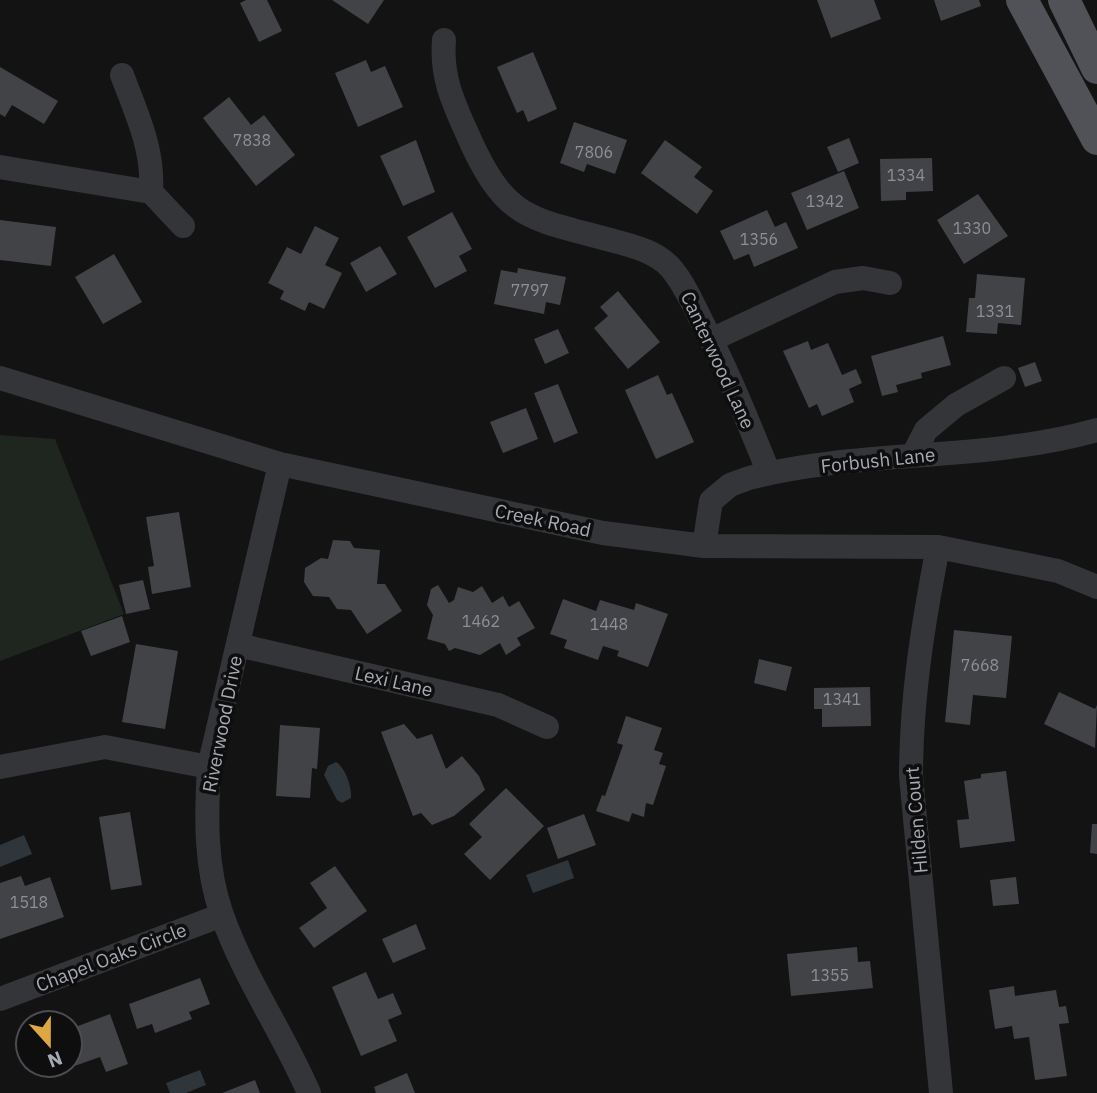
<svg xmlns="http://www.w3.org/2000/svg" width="1097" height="1093" viewBox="0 0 1097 1093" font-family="'IBM Plex Sans',sans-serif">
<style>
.green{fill:#1f2620}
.water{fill:#2e353b}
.building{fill:#424347}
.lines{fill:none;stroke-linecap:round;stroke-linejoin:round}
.minor{stroke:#343539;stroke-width:24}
.major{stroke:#515257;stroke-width:32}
.labels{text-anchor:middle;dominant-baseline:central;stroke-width:7;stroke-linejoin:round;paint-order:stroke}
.number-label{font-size:16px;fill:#8d9098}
.street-label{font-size:19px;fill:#a6aab3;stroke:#0e0e0f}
</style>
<rect width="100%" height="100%" fill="#131314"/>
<path class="green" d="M0,435L55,439L124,614L0,661Z"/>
<path class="water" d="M336,762C345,767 352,787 351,798L342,803L337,800L324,775L328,766Z
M24,835L32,854L0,867V845Z
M568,860L574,878L533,893L526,875Z
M200,1070L206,1085L186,1093H170L166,1083Z"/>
<path class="building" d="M246,0H267L282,31L259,42L240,3Z
M332,0H384L368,24Z
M817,0H874L881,19L831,38Z
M934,0H979L981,6L941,21Z
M533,52L557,109L528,122L523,110L517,113L497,67Z
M366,60L371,72L385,66L403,107L358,127L335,73Z
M0,67L58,101L44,124L12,105L5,117L0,114Z
M229,97L251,125L264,115L295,155L256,186L203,118Z
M574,122L627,140L615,174L587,164L584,172L560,163Z
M849,138L859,163L838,172L827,147Z
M416,140L435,192L403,206L380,156Z
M665,140L702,167L694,177L713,191L697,214L641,173Z
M932,158L933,191L906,192V200L881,201L880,159Z
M844,171L859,208L807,230L791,193Z
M978,194L1008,236L964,264L937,220Z
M767,210L775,227L786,222L798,248L754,267L749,254L734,260L720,231Z
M452,212L472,249L459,256L467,271L435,288L407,237Z
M0,220L56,227L51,266L0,260Z
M315,226L339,238L325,265L342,273L324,309L309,302L305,311L280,299L284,291L268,283L287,247L301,254Z
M380,246L397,274L366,292L350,263Z
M114,254L142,302L103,324L75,277Z
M518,268L566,277L560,305L546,302L544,314L494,304L501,270L517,273Z
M977,274L1025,278L1021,325L998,323L997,334L966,332L969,298H975Z
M618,291L660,342L628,369L594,328L608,316L600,307Z
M558,329L569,353L545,364L534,339Z
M943,336L951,365L921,373L922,378L896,385L898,392L882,396L871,356Z
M808,341L811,350L828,343L842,375L856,369L862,383L849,389L854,402L822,416L817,404L809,408L783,351Z
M1035,362L1042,381L1025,387L1018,368Z
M658,375L667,395L672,393L694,442L656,459L625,390Z
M558,384L578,433L554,443L534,393Z
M526,408L538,439L503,453L490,422Z
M179,512L191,587L152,594L148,567L154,566L146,517Z
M333,540L350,541L354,548L380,550L377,584H385L402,611L367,634L351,610L337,609L329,597L313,596L304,582L305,568L321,558L328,559Z
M143,580L150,609L126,614L119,585Z
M438,585L449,603L454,600L458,587L473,592L482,586L492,603L503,596L509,607L519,601L535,628L517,638L521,645L506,655L500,643L480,655L455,648L449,651L445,644L427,639L433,615L427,605L431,589Z
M563,599L596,611L600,600L634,610L636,603L668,614L648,667L617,656L619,651L603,646L598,660L564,648L567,640L550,634Z
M122,616L130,642L91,656L81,631Z
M954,630L1012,636L1006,698L973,695L970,725L945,722Z
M136,644L178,651L165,729L122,722Z
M759,659L792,667L786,691L754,683Z
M870,687L871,726L822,727V709H814V688Z
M1059,692L1095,709L1097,705L1095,748L1044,724Z
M626,716L662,728L654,750L663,753L659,764L666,766L653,805L646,803L644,817L632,813L629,822L596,811L602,795L605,796L623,745L617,743Z
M404,724L417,739L432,734L446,769L462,756L479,776L485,790L454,816L432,825L421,813L413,816L381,732Z
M280,725L320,728L317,769L312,768L310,798L276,796Z
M1006,771L1015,841L960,848L957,820L969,819L964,781L981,778V774Z
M506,788L544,826L490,880L464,854L482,837L469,824Z
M130,812L142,885L111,890L99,817Z
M584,814L596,845L558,859L547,828Z
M1092,824H1097V854L1090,853Z
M335,866L367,911L314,948L299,928L327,908L310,883Z
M21,876L25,886L50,877L64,917L0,939V883Z
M1016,877L1019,904L993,906L990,880Z
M416,924L426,949L393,963L382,939Z
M857,947L858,962L870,961L873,988L791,996L787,954Z
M366,972L378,999L393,993L402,1014L388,1020L397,1041L361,1056L332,987Z
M200,978L210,1004L189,1012L192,1019L155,1033L152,1024L137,1029L129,1004Z
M1014,986L1015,996L1056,990L1059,1007L1066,1006L1069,1023L1059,1024L1067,1076L1035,1080L1029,1037L1014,1039L1012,1026L995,1029L989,990Z
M110,1014L128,1064L106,1072L100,1057L49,1075L45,1065H70V1029Z
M407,1073L415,1093H376L374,1087Z
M255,1080L260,1093H222Z"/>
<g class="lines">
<path class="minor" d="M444,40C441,75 452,100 466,131C506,223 528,217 618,242C637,247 657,253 670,267C684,283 693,304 702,322C728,371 748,422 769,473
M122,75C137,115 154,150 151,192L183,226
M0,167L151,192
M711,340L835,282L863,278L890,283
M0,378L280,464L603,533L704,546L938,547L1058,571L1097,587
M913,455L926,430L956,405L1004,378
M280,464L209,767C206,817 205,867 222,915C244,977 283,1033 309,1093
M704,546L711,501L730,485L749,478C862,449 984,462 1097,430
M938,547C923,624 911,698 911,776L941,1093
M238,645L498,705L547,727
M0,767L105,747L209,767
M0,999L222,915"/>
<path class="major" d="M1022,0L1097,139
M1064,0L1097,68"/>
</g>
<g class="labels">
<g class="number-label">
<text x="252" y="140">7838</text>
<text x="594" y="152">7806</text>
<text x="906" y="175">1334</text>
<text x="825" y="201">1342</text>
<text x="972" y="228">1330</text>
<text x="759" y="239">1356</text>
<text x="530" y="290">7797</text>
<text x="995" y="311">1331</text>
<text x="481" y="621">1462</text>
<text x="609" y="624">1448</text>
<text x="980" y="665">7668</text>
<text x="842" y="699">1341</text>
<text x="29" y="902">1518</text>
<text x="830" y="975">1355</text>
</g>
<g class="street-label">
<text transform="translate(718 360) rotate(65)">Canterwood Lane</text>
<text transform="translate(878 460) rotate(-6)">Forbush Lane</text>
<text transform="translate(543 520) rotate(12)">Creek Road</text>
<text transform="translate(394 681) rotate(13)">Lexi Lane</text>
<text transform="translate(222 724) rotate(-79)">Riverwood Drive</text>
<text transform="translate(916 820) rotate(-95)">Hilden Court</text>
<text transform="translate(111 957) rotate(-21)">Chapel Oaks Circle</text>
</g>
</g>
<g transform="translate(49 1044) rotate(159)"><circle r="33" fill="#0e0e0f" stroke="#4b4c51" stroke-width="2"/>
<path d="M0-5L12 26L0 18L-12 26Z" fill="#dda742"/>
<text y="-10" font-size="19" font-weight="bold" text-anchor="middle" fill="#a6aab3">N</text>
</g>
</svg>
